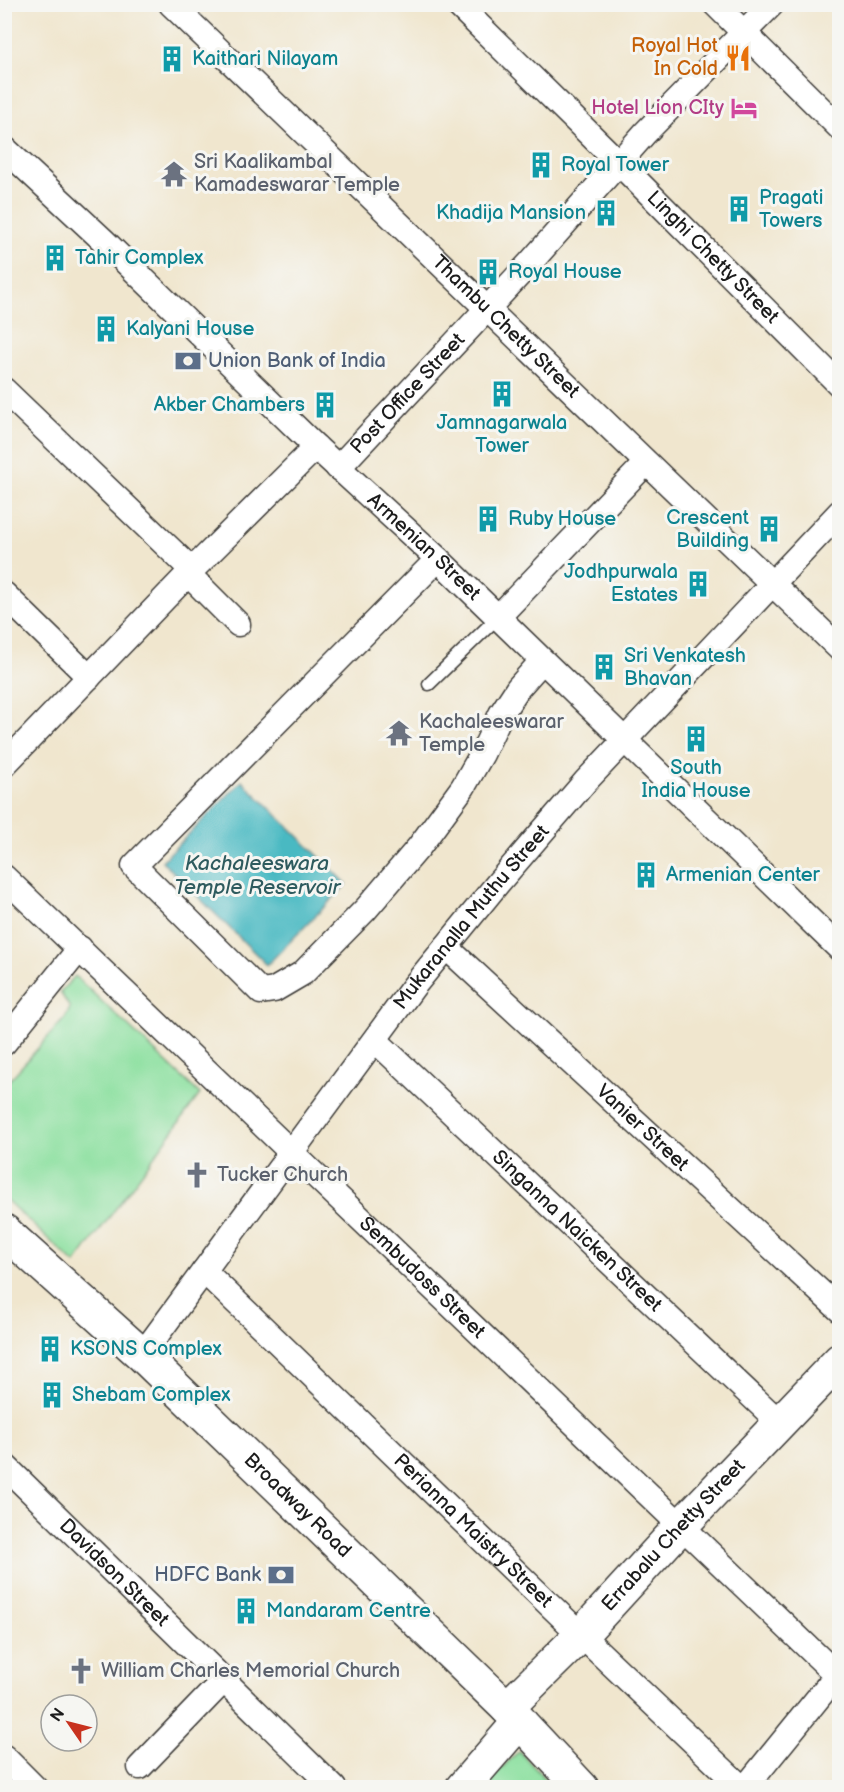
<svg xmlns="http://www.w3.org/2000/svg" width="844" height="1792" viewBox="0 0 844 1792" font-family="'Balsamiq Sans',sans-serif">
<style>
.green{fill:#8de0a0;stroke:#547e5e;stroke-width:1.5}
.water{fill:#4ab9c2;stroke:#336a6f;stroke-width:1.5}
.lines{fill:none;stroke-linecap:round;stroke-linejoin:round}
.lane-casing{stroke:#3c3a37;stroke-width:15}
.street-casing{stroke:#3c3a37;stroke-width:27}
.secondary-casing{stroke:#3c3a37;stroke-width:36}
.lane{stroke:#fff;stroke-width:12}
.street{stroke:#fff;stroke-width:24}
.secondary{stroke:#fff;stroke-width:33}
.labels{text-anchor:middle;dominant-baseline:central;stroke-width:6;stroke-linejoin:round;paint-order:stroke}
.food-label{font-size:20px;fill:#c56008;stroke:#f6f6f2;text-anchor:end}
.culture-label{font-size:20px;fill:#0d838f;stroke:#f6f6f2;text-anchor:start}
.hotel-label{font-size:20px;fill:#b23c85;stroke:#f6f6f2;text-anchor:end}
.worship-label{font-size:20px;fill:#5b616d;stroke:#f6f6f2;text-anchor:start}
.street-label{font-size:20px;fill:#1c1c1c;stroke:#f6f6f2}
.service-label{font-size:20px;fill:#4e5e75;stroke:#f6f6f2;text-anchor:start}
.water-label{font-size:21px;font-style:italic;fill:#2e5b5e;stroke:#f6f6f2}
</style>
<rect width="100%" height="100%" fill="#f6f6f2"/>
<filter id="ink" filterUnits="userSpaceOnUse"><feTurbulence type="fractalNoise" baseFrequency=".0167" numOctaves="2"/><feDisplacementMap in="SourceGraphic" scale="12" xChannelSelector="R" yChannelSelector="G"/><feConvolveMatrix kernelMatrix="1 2 1 2 8 2 1 2 1" color-interpolation-filters="sRGB"/></filter>
<filter id="wash" filterUnits="userSpaceOnUse"><feTurbulence type="fractalNoise" baseFrequency=".008" numOctaves="4" result="noise"/><feDisplacementMap in="SourceGraphic" scale="24" xChannelSelector="R" yChannelSelector="G"/><feGaussianBlur stdDeviation="1.35" result="paint"/><feColorMatrix in="noise" values="0 0 0 0 0 0 0 0 0 0 0 0 0 0 0 0 0 1.4 0 .05"/><feComposite in="paint" operator="in"/></filter>
<g filter="url(#wash)">
<rect width="100%" height="100%" fill="#f0e6ce"/>
<path class="green" d="M75,976L200,1094L75,1264L4,1198L5,1085L65,1018L70,1008L60,992Z
M519,1751L553,1787L481,1788Z"/>
<path class="water" d="M242,781L347,884L267,965L162,861Z"/>
</g>
<g filter="url(#ink)">
<g class="lines">
<g class="lane-casing">
<path id="lane" d="M429,684L498,617"/>
</g>
<g class="street-casing">
<g id="street">
<path id="s1" d="M171,4L840,649"/>
<path id="s2" d="M457,4L619,163L840,385"/>
<path d="M715,4L840,128"/>
<path id="s3" d="M4,148L104,241L316,447L438,559L840,949"/>
<path d="M4,390L192,570"/>
<path id="s4" d="M338,468L530,263L645,133L772,4"/>
<path d="M438,559L134,866L261,992L274,990L303,973L366,909L419,847L463,787L482,754L501,714L518,688L542,661"/>
<path d="M188,574L238,624"/>
<path d="M4,594L89,677"/>
<path d="M498,617L646,463"/>
<path d="M4,765L192,570L316,447"/>
<path id="s5" d="M4,877L840,1678"/>
<path id="s6" d="M446,947L840,1310"/>
<path id="s7" d="M375,1040L779,1422"/>
<path d="M4,1043L80,948"/>
<path id="s8" d="M204,1271L581,1635L742,1788"/>
<path id="s9" d="M142,1355L414,986L498,883L585,782L840,512"/>
<path id="s10" d="M4,1465L334,1788"/>
<path d="M4,1757L35,1788"/>
<path d="M140,1767L224,1680"/>
<path d="M745,1788L840,1671"/>
</g>
</g>
<g class="secondary-casing">
<g id="secondary">
<path id="s11" d="M4,1231L142,1355L507,1708L582,1788"/>
<path id="s12" d="M507,1708L581,1635L681,1526L840,1360"/>
<path d="M462,1788L520,1721"/>
</g>
</g>
<use href="#lane" class="lane"/>
<use href="#street" class="street"/>
<use href="#secondary" class="secondary"/>
</g>
</g>
<defs>
<g id="restaurant-bare" transform="scale(2.07)"><path d="M-5-6h1v4h1v-4h1v4h1v-4h1v5L-1.5 .5V6h-2V.5L-5-1ZM5-6V6H3V1.5H1.5Q1.5-4 5-6Z" fill="#e8710a" stroke="#f6f6f2" stroke-width="2.5" paint-order="stroke"/></g>
<g id="building-bare" transform="scale(2.07)"><path d="M-4-6H4V6H1V3H-1V6H-4ZM-2.5-4.3h1.7v1.8h-1.7ZM.8-4.3h1.7v1.8H.8ZM-2.5-1h1.7V.8h-1.7ZM.8-1h1.7V.8H.8Z" fill="#0f9aa8" stroke="#f6f6f2" stroke-width="2.5" paint-order="stroke"/></g>
<g id="hotel-bare" transform="scale(2.07)"><path d="M-6-4.5h1.5V1H6V5H4.5V3h-9V5H-6ZM-4 0a1.8 1.8 0 1 1 3.6 0ZM.5 0V-2.5h3Q6-2.5 6 0Z" fill="#d1479c" stroke="#f6f6f2" stroke-width="2.5" paint-order="stroke"/></g>
<g id="temple-bare" transform="scale(2.07)"><path d="M0-6L5-2H3V0L6.5 2.5H4V6H1.5V3h-3V6H-4V2.5H-6.5L-3 0V-2H-5Z" fill="#6b7280" stroke="#f6f6f2" stroke-width="2.5" paint-order="stroke"/></g>
<g id="bank-bare" transform="scale(2.07)"><path d="M-6-4H6V4H-6ZM0-2.3a2.3 2.3 0 1 0 0 4.6a2.3 2.3 0 1 0 0-4.6Z" fill="#5c6f8a" stroke="#f6f6f2" stroke-width="2.5" paint-order="stroke"/></g>
<g id="church-bare" transform="scale(2.07)"><path d="M-1.2-6h2.4v3.5h3.3v2.4h-3.3V6h-2.4V-.1h-3.3v-2.4h3.3Z" fill="#6b7280" stroke="#f6f6f2" stroke-width="2.5" paint-order="stroke"/></g>
</defs>
<g fill-rule="evenodd">
<use href="#restaurant-bare" x="738" y="58"/>
<use href="#building-bare" x="172" y="59"/>
<use href="#hotel-bare" x="744" y="108"/>
<use href="#building-bare" x="541" y="165"/>
<use href="#temple-bare" x="174" y="174"/>
<use href="#building-bare" x="739" y="209"/>
<use href="#building-bare" x="606" y="213"/>
<use href="#building-bare" x="55" y="258"/>
<use href="#building-bare" x="488" y="272"/>
<use href="#building-bare" x="106" y="329"/>
<use href="#bank-bare" x="188" y="361"/>
<use href="#building-bare" x="502" y="394"/>
<use href="#building-bare" x="325" y="405"/>
<use href="#building-bare" x="488" y="519"/>
<use href="#building-bare" x="769" y="529"/>
<use href="#building-bare" x="698" y="584"/>
<use href="#building-bare" x="604" y="667"/>
<use href="#temple-bare" x="399" y="733"/>
<use href="#building-bare" x="696" y="739"/>
<use href="#building-bare" x="646" y="875"/>
<use href="#church-bare" x="197" y="1175"/>
<use href="#building-bare" x="50" y="1349"/>
<use href="#building-bare" x="52" y="1395"/>
<use href="#bank-bare" x="281" y="1575"/>
<use href="#building-bare" x="246" y="1611"/>
<use href="#church-bare" x="81" y="1671"/>
</g>
<g class="labels">
<g class="food-label">
<text x="718" y="46">Royal Hot<tspan x="718" dy="23">In Cold</tspan></text>
</g>
<g class="culture-label">
<text x="192" y="59">Kaithari Nilayam</text>
<text x="561" y="165">Royal Tower</text>
<text x="759" y="198">Pragati<tspan x="759" dy="23">Towers</tspan></text>
<text x="586" y="213" text-anchor="end">Khadija Mansion</text>
<text x="75" y="258">Tahir Complex</text>
<text x="508" y="272">Royal House</text>
<text x="126" y="329">Kalyani House</text>
<text x="305" y="405" text-anchor="end">Akber Chambers</text>
<text x="502" y="423" text-anchor="middle">Jamnagarwala<tspan x="502" dy="23">Tower</tspan></text>
<text x="749" y="518" text-anchor="end">Crescent<tspan x="749" dy="23">Building</tspan></text>
<text x="508" y="519">Ruby House</text>
<text x="678" y="572" text-anchor="end">Jodhpurwala<tspan x="678" dy="23">Estates</tspan></text>
<text x="624" y="656">Sri Venkatesh<tspan x="624" dy="23">Bhavan</tspan></text>
<text x="696" y="768" text-anchor="middle">South<tspan x="696" dy="23">India House</tspan></text>
<text x="666" y="875">Armenian Center</text>
<text x="70" y="1349">KSONS Complex</text>
<text x="72" y="1395">Shebam Complex</text>
<text x="266" y="1611">Mandaram Centre</text>
</g>
<g class="hotel-label">
<text x="724" y="108">Hotel Lion CIty</text>
</g>
<g class="worship-label">
<text x="194" y="162">Sri Kaalikambal<tspan x="194" dy="23">Kamadeswarar Temple</tspan></text>
<text x="419" y="722">Kachaleeswarar<tspan x="419" dy="23">Temple</tspan></text>
<text x="217" y="1175">Tucker Church</text>
<text x="101" y="1671">William Charles Memorial Church</text>
</g>
<g class="street-label">
<text stroke="none"><textPath href="#s2" startOffset="360">Linghi Chetty Street</textPath></text>
<text stroke="none"><textPath href="#s1" startOffset="465">Thambu Chetty Street</textPath></text>
<text stroke="none"><textPath href="#s4" startOffset="102">Post Office Street</textPath></text>
<text stroke="none"><textPath href="#s3" startOffset="579">Armenian Street</textPath></text>
<text stroke="none"><textPath href="#s9" startOffset="548">Mukaranalla Muthu Street</textPath></text>
<text stroke="none"><textPath href="#s6" startOffset="267">Vanier Street</textPath></text>
<text stroke="none"><textPath href="#s7" startOffset="278">Singanna Naicken Street</textPath></text>
<text stroke="none"><textPath href="#s5" startOffset="579">Sembudoss Street</textPath></text>
<text stroke="none"><textPath href="#s11" startOffset="402">Broadway Road</textPath></text>
<text stroke="none"><textPath href="#s8" startOffset="374">Perianna Maistry Street</textPath></text>
<text stroke="none"><textPath href="#s12" startOffset="240">Errabalu Chetty Street</textPath></text>
<text stroke="none"><textPath href="#s10" startOffset="154">Davidson Street</textPath></text>
</g>
<g class="service-label">
<text x="208" y="361">Union Bank of India</text>
<text x="261" y="1575" text-anchor="end">HDFC Bank</text>
</g>
<g class="water-label">
<text x="257" y="863">Kachaleeswara<tspan x="257" dy="24">Temple Reservoir</tspan></text>
</g>
</g>
<rect width="844" height="1792" fill="none" stroke="#f6f6f2" stroke-width="24"/>
<g transform="translate(69 1723) rotate(305)"><circle r="28" fill="#f6f6f2" stroke="#9f9f9c" stroke-width="1.5"/>
<path d="M0-4.5L10 22L0 15L-10 22Z" fill="#c8321e"/>
<text y="-9" font-size="16" font-weight="bold" text-anchor="middle" fill="#1c1c1c">N</text>
</g>
</svg>
